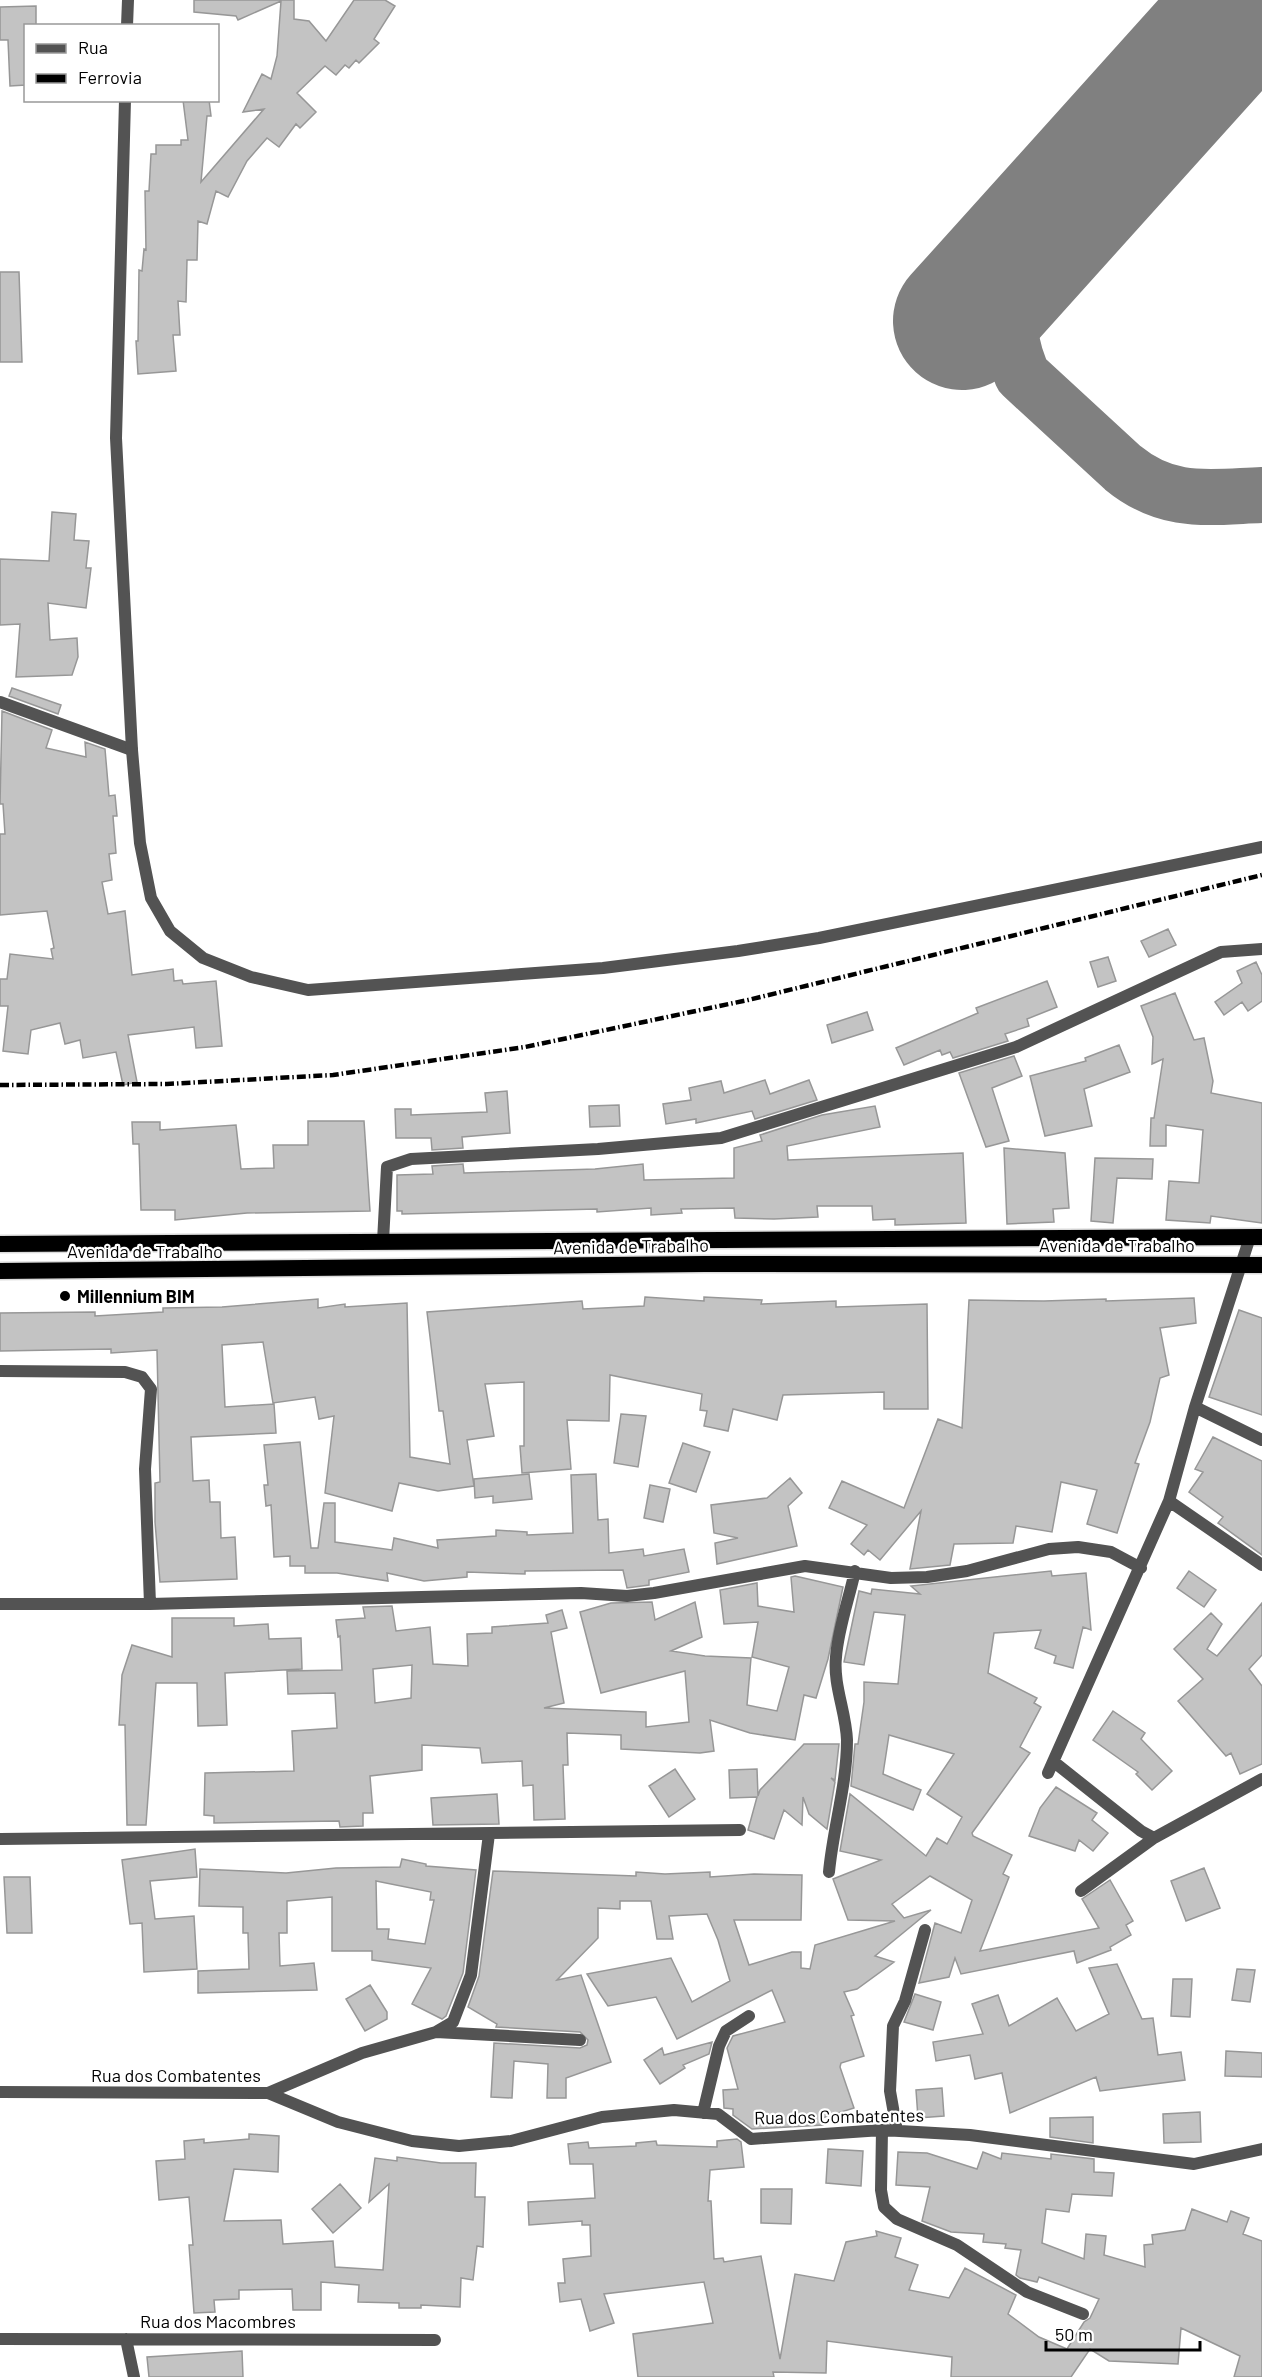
<svg xmlns="http://www.w3.org/2000/svg" width="1262" height="2377" viewBox="0 0 1262 2377" font-family="Barlow,sans-serif">
<style>
.lines{fill:none;stroke-linecap:round;stroke-linejoin:round}
.taxiway{stroke:#808080;stroke-width:56}
.runway{stroke:#808080;stroke-width:138}
.building{fill:#c3c3c3;stroke:#979797;stroke-width:1.5;fill-rule:evenodd}
.trunk-casing{stroke:#dbdbdb;stroke-width:19}
.minor{stroke:#535353;stroke-width:12}
.tertiary{stroke:#535353;stroke-width:12}
.trunk{stroke:#000;stroke-width:16}
.rail{stroke:#000;stroke-width:4.5;stroke-dasharray:9 3 1.5 3;stroke-linecap:butt}
.poi-dot{fill:#000;stroke:#fff;stroke-width:2}
.labels{text-anchor:middle;dominant-baseline:central;stroke-width:4.5;stroke-linejoin:round;paint-order:stroke}
.street-label{font-size:18px;fill:#000;stroke:#fff}
.poi-label{font-size:18px;font-weight:bold;fill:#000;stroke:#fff;text-anchor:start}
</style>
<rect width="100%" height="100%" fill="#fff"/>
<g class="lines">
<path class="taxiway" d="M1010,267C1003,305 1008,340 1022,375L1123,468C1168,505 1208,497 1262,495"/>
<path class="runway" d="M962,321L1251,0"/>
</g>
<path class="building" d="M194,0H294V19L309,21L326,41L354,0H385L395,6L374,39L379,43L359,63L356,60L349,68L345,65L336,75L325,66L297,93L316,112L300,128L296,124L279,147L267,138L247,161L228,197L216,191L207,224L198,221L197,260H187L186,302L178,301L180,335H173L176,371L138,374L136,341H138L139,270L142,271L144,249L146,250L145,191H149L151,154H156V145H181V140H188L183,100H209L211,116H207L201,182L264,109L243,112L262,74L271,79L277,56L281,1L238,20L236,16L194,12Z
M36,6V26H26V85L10,86L8,40H0V7Z
M0,272H19L22,362H0Z
M52,512L76,514L74,540L89,541L86,568H91L86,608L48,603L50,640L77,638L78,657L72,675L16,677L20,624L0,625V559L49,561Z
M12,688L61,705L58,714L9,696Z
M2,711L52,730L46,748L86,757L85,742L105,749L109,796L115,795L117,816H113L116,853L109,854L112,880L102,882L108,914L125,911L132,975L173,969L174,981L182,980L183,984L216,981L222,1046L196,1048L194,1027L128,1035L137,1082L123,1085L116,1052L83,1058L80,1040L65,1044L60,1023L31,1030L28,1054L3,1051L8,1006H0V979H7L10,954L53,959L51,949L54,948L47,911L0,915V834H5L3,804H0Z
M1168,929L1176,945L1149,957L1141,941Z
M1108,957L1116,981L1098,987L1090,962Z
M1256,962L1262,975V1001L1248,1011L1242,1002L1224,1015L1215,1002L1242,983L1237,971Z
M1047,981L1057,1007L1027,1019L1029,1026L1005,1034L1008,1041L953,1058L950,1052L942,1055L940,1050L904,1065L896,1048L978,1013L976,1008Z
M1175,993L1194,1040L1204,1038L1213,1081L1211,1093L1262,1103V1223L1211,1216L1210,1223L1166,1220L1169,1181L1199,1183L1203,1130L1166,1125V1146H1150L1151,1118H1154L1163,1059L1152,1064L1153,1037L1141,1006Z
M867,1012L873,1030L832,1043L827,1025Z
M1119,1045L1130,1072L1084,1089L1092,1126L1045,1136L1030,1076L1086,1061L1085,1058Z
M1014,1056L1022,1076L992,1088L1009,1141L986,1147L959,1073Z
M765,1080L770,1094L809,1080L817,1100L755,1119L752,1111L696,1123V1119L666,1124L663,1104L691,1100L689,1088L721,1081L724,1093Z
M507,1091L510,1133L462,1137L463,1148L432,1150L431,1138H396L395,1109H411V1115L487,1112L485,1093Z
M619,1105L620,1126L590,1127L589,1106Z
M875,1106L880,1127L787,1146L788,1160L963,1153L966,1223L895,1225V1219L873,1220L872,1206H817L818,1217L774,1219L735,1218L734,1208L681,1209L682,1213L651,1215V1208L597,1212V1209L402,1214V1211H397V1175L433,1174L432,1166L463,1164L464,1173L595,1169L643,1164L644,1180L734,1178V1148L762,1141L760,1135L822,1115Z
M308,1121H364L370,1211L247,1213L175,1220V1210H141L139,1144H133L132,1122H160V1130L236,1125L241,1169L274,1168L273,1145H308Z
M1004,1148L1065,1153L1069,1208L1053,1209L1054,1222L1007,1224Z
M1095,1158L1153,1159L1152,1179L1117,1178L1113,1223L1091,1221Z
M645,1297L704,1301V1297L762,1300L761,1304L836,1301V1307L927,1304L928,1409H884V1392L783,1395L777,1420L733,1409L728,1431L704,1426L707,1411L700,1410L702,1394L610,1375L609,1421L567,1420L571,1469L522,1473L520,1446H524V1382L485,1384L494,1436L467,1440L474,1486L438,1491L399,1483L392,1511L325,1493L334,1416L319,1419L315,1397L273,1403L263,1342L222,1345L225,1407L274,1404L276,1433L191,1437L193,1481L209,1480L210,1502H220L221,1538L235,1537L237,1579L160,1582L155,1522V1483L160,1482L157,1350L111,1353V1349L0,1351V1313L95,1312V1316L163,1312V1308L222,1307L318,1299V1308L345,1304V1307L407,1303L410,1457L450,1464L443,1411H439L427,1312L582,1301L583,1309L644,1306Z
M1194,1298L1196,1323L1160,1328L1169,1375L1160,1378L1150,1422L1135,1463L1139,1464L1117,1533L1087,1524L1097,1490L1061,1482L1052,1532L1016,1526L1013,1543L954,1544L950,1565L910,1569L921,1511L880,1560L868,1550L864,1555L851,1544L867,1525L829,1508L842,1481L904,1508L938,1419L962,1428L969,1300L1044,1301L1106,1299V1301Z
M1239,1310L1262,1318V1415L1209,1397Z
M621,1414L646,1416L638,1467L614,1463Z
M1213,1437L1262,1461V1555L1218,1523L1223,1517L1189,1492L1203,1472L1195,1469Z
M300,1442L311,1548H318L324,1503H335V1542L392,1550L394,1538L438,1548L437,1540L496,1536V1530L527,1532V1535L573,1533L571,1475L596,1474L598,1520L608,1519L609,1553L643,1549L644,1556L684,1549L689,1572L649,1580V1585L627,1588L623,1570L525,1571V1574L467,1572V1577L424,1581L387,1573L388,1581L337,1573H305V1566H290V1556L274,1557L271,1505L266,1506L264,1485H268L264,1445Z
M683,1443L710,1452L696,1492L669,1483Z
M529,1474L532,1499L493,1503V1496L475,1498L474,1479Z
M790,1478L802,1493L788,1506L797,1546L717,1564L715,1543L738,1538L714,1533L711,1505L767,1498Z
M650,1485L670,1489L663,1522L644,1518Z
M1051,1571L1052,1576L1086,1573L1091,1630L1083,1627L1073,1668L1054,1663L1056,1656L1035,1648L1041,1630L994,1633L988,1673L1037,1698L1034,1703L1041,1707L1020,1747L1030,1753L972,1833L973,1836L1012,1855L1003,1874L1009,1877L980,1951L1099,1928L1082,1899L1110,1880L1133,1921L1126,1925L1131,1935L1110,1947L1111,1950L1077,1963L1074,1951L961,1974L955,1958L949,1977L919,1983L935,1923L961,1933L972,1900L930,1876L892,1904L904,1918L931,1910L875,1956L894,1962L857,1989L844,1992L854,2015L851,2016L864,2056L841,2063L840,2067L854,2108L822,2118L823,2125L752,2129L733,2115V2109L724,2108L723,2090L738,2089L727,2048L733,2036L785,2022L772,1990L677,2039L656,1997L608,2006L587,1974L671,1958L692,2002L730,1981L718,1940L707,1914L669,1916L673,1939H657L651,1901H620V1909L598,1908V1938L557,1980L581,1975L611,2062L566,2078V2098H547L548,2064L514,2061L512,2098L491,2097L494,2043L580,2048L587,2045L588,2040L580,2032L496,2027L497,2024L468,2007L479,1976L493,1871L636,1876V1872L665,1874L710,1872V1877L754,1874L802,1875L801,1920H734L749,1965L792,1952H801V1968L810,1969L815,1945L895,1921L848,1920L833,1879L881,1860L840,1851L850,1794L926,1856L937,1838L947,1844L962,1817L927,1794L954,1754L889,1735L883,1774L921,1790L913,1810L851,1786L855,1744H858L864,1702V1682L898,1684L905,1615L874,1612L864,1665L844,1662L859,1591L871,1594L872,1589L920,1594L911,1586Z
M1189,1571L1216,1590L1204,1607L1177,1588Z
M795,1576L843,1587L828,1659L816,1698L804,1695L795,1740L750,1733L710,1720L714,1751L700,1753L621,1749V1735L567,1733L568,1765H563L565,1819L534,1820L533,1785L523,1786L522,1761L482,1763L480,1748L422,1745V1770L370,1776L373,1813H363V1826L340,1827L339,1821L214,1823V1816L204,1815L205,1773L294,1771L292,1731L337,1728L335,1693L288,1694L287,1671L342,1670L340,1636L338,1637L336,1620L365,1618L363,1607L392,1606L396,1631L430,1627L433,1664L468,1666L467,1634L492,1633V1627L548,1623L546,1615L562,1610L567,1628L551,1632L564,1703L544,1708L646,1712V1727L689,1722L685,1671L601,1693L580,1612L611,1603L652,1602L655,1620L695,1602L702,1637L671,1651L705,1656L751,1658L747,1705L777,1711L789,1667L752,1657L758,1622L724,1624L720,1590L757,1583L758,1606L794,1612L791,1577ZM412,1665L411,1698L375,1703L373,1669Z
M1262,1603V1655L1249,1669L1262,1686V1764L1240,1774L1231,1753L1226,1756L1178,1701L1203,1679L1174,1649L1211,1613L1222,1624L1207,1649L1217,1656Z
M172,1618H234V1626L268,1624L269,1639L301,1638L302,1669L225,1673L227,1725L198,1726L197,1683H156L146,1825H127L125,1725H119L122,1675L132,1645L172,1657Z
M1113,1711L1145,1733L1141,1739L1172,1771L1152,1790L1136,1774L1138,1772L1093,1740Z
M804,1744H839L835,1780L831,1778L835,1782L827,1829L809,1814L803,1797L802,1825L784,1810L774,1839L748,1830L757,1797L730,1798L729,1770L757,1769L758,1796L760,1790Z
M675,1769L695,1799L669,1817L649,1786Z
M1056,1787L1097,1813L1092,1820L1108,1833L1093,1851L1079,1840L1075,1851L1029,1836L1040,1808Z
M497,1794L499,1824L433,1825L431,1798Z
M195,1849L197,1877L150,1881L155,1919L194,1916L197,1969L144,1972L142,1923L130,1924L122,1860Z
M402,1859L426,1864V1866L476,1870L463,1973L446,2016L442,2019L412,2004L431,1968L372,1960V1951H332V1897L287,1901V1933H279L280,1966L314,1963L317,1990L198,1993V1971L249,1969L248,1933H243V1907L199,1906L200,1869L286,1873L336,1868L400,1867ZM376,1881L431,1892L430,1900H434L425,1944L388,1939L389,1929H377Z
M1204,1868L1220,1908L1186,1921L1171,1881Z
M4,1877H30L32,1933H7Z
M1117,1964L1142,2019L1153,2018L1158,2055L1181,2052L1185,2080L1100,2091L1096,2077L1010,2113L1002,2073L975,2079L970,2055L936,2061L933,2042L983,2034L972,2004L998,1995L1009,2026L1057,1998L1076,2031L1109,2014L1089,1968Z
M1237,1969L1255,1970L1250,2002L1232,2000Z
M1173,1979H1192L1190,2017L1171,2016Z
M370,1985L387,2012V2019L365,2031L346,1999Z
M915,1994L941,2002L933,2030L904,2022Z
M712,2042L709,2054L683,2065L685,2068L660,2084L644,2060L662,2048L664,2055Z
M1226,2051L1262,2053V2077L1225,2076Z
M942,2088L944,2116L918,2118L916,2090Z
M1200,2112L1201,2142L1164,2143L1163,2114Z
M1093,2117V2143L1050,2137V2118Z
M249,2134L279,2136L278,2172L234,2169L224,2221L281,2220L283,2244L333,2241L335,2267L383,2270L389,2184L369,2202L375,2158L397,2161V2157L441,2163H476L475,2197H485L483,2247L477,2246L473,2280L461,2278L460,2307L421,2305V2308H399V2303L358,2302L359,2285L321,2282V2310H293L292,2289L239,2290V2299L214,2300L215,2312L194,2313L189,2245H193L189,2197L159,2200L156,2161L185,2159L184,2141L204,2139V2143L249,2139Z
M737,2139L741,2142L744,2167L710,2170L708,2201H711L714,2259L723,2258L724,2262L761,2256L780,2359L795,2274L834,2281L846,2242L877,2236L876,2231L901,2238L895,2257L918,2265L909,2290L949,2298L965,2268L1016,2295L1008,2314L1039,2337L1067,2349L1084,2322L1090,2318L1099,2299L1039,2277L1037,2282L1020,2278L1016,2275L1021,2250L1005,2248L1006,2244L983,2242L984,2234L951,2232L922,2221L930,2187L896,2185L898,2152L927,2153L977,2169L983,2152L1001,2159L1002,2153L1051,2159V2154L1094,2159V2172L1114,2173L1112,2196L1072,2194L1069,2212L1046,2209L1042,2243L1084,2259L1086,2234L1106,2236L1104,2255L1145,2267L1144,2245L1153,2244L1152,2235L1185,2230L1192,2209L1227,2222L1231,2211L1249,2218L1243,2234L1262,2241V2377H1234L1240,2356L1181,2328L1178,2364L1109,2361L1090,2349L1071,2377H951L952,2357L827,2341L826,2373L773,2372L774,2377H638L633,2334L713,2323L704,2282L604,2294L614,2323L590,2331L581,2299L560,2302L558,2283H565L563,2259L591,2256L590,2225H582V2221L529,2225L528,2202L595,2198L593,2164H570L568,2144L588,2142L589,2148L636,2146V2143L656,2141L657,2145L717,2147V2141Z
M828,2149L863,2151L861,2186L826,2183Z
M340,2184L361,2208L333,2233L312,2209Z
M761,2189H792L791,2224L761,2223Z
M242,2351L243,2377H149L147,2357Z"/>
<g class="lines">
<g class="trunk-casing">
<path id="trunk" d="M0,1244L1262,1237
M0,1271L704,1264L1262,1265"/>
</g>
<path class="minor" d="M0,702L132,750
M383,1241L387,1167L411,1159L598,1149L721,1138L1016,1047L1221,952L1262,949
M0,1371L125,1372L142,1377L151,1389L145,1469L150,1604
M1195,1407L1262,1440
M1169,1501L1262,1565
M0,1604H150L581,1593L627,1596L654,1593L805,1566L891,1578L927,1577L967,1571L1049,1549L1078,1547L1111,1552L1141,1568
M1054,1762L1141,1831L1154,1838L1262,1779
M1048,1773L1169,1501L1195,1407L1250,1237
M0,1839L740,1830
M829,1872C833,1828 847,1785 847,1740C846,1712 833,1685 836,1657C838,1629 849,1599 855,1571
M1081,1891L1154,1838
M436,2032L580,2040
M0,2092L268,2093L338,2122L412,2141L459,2146L511,2141L602,2117L674,2110L718,2114L751,2139L882,2130L970,2135L1194,2164L1262,2149
M268,2093L362,2053L436,2032L453,2022L471,1975L489,1834
M703,2113L719,2046L726,2031L749,2016
M882,2130L881,2190L884,2207L897,2219L957,2245L1027,2292L1083,2314
M897,2131L890,2091L893,2026L905,2001L925,1930
M0,2339L435,2340
M126,2339L134,2377"/>
<path class="tertiary" d="M127,26L128,0
M125,100L116,438L132,750L140,843L151,898L170,931L203,958L251,977L308,990L603,968L738,951L819,938L1262,847"/>
<use href="#trunk" class="trunk"/>
<path class="rail" d="M0,1085L167,1084L333,1075L525,1047L748,1000L1262,875"/>
</g>
<circle class="poi-dot" cx="65" cy="1296" r="6"/>
<g class="labels">
<g class="street-label">
<text x="1117" y="1245">Avenida de Trabalho</text>
<text transform="translate(631 1246) rotate(-1)">Avenida de Trabalho</text>
<text x="145" y="1251">Avenida de Trabalho</text>
<text x="176" y="2075">Rua dos Combatentes</text>
<text transform="translate(839 2116) rotate(-1)">Rua dos Combatentes</text>
<text x="218" y="2321">Rua dos Macombres</text>
</g>
<g class="poi-label">
<text x="77" y="1296">Millennium BIM</text>
</g>
</g>
<rect x="24" y="24" width="195" height="78" fill="#ffffff" stroke="#999999" stroke-width="1.5"/>
<rect x="36" y="44" width="30" height="9" fill="#535353" stroke="#999999" stroke-width="1.5"/>
<text x="78" y="54" font-size="18" fill="#000000">Rua</text>
<rect x="36" y="74" width="30" height="9" fill="#000000" stroke="#999999" stroke-width="1.5"/>
<text x="78" y="84" font-size="18" fill="#000000">Ferrovia</text>
<path d="M1046 2341v9h154v-9" fill="none" stroke="#000000" stroke-width="3"/>
<text x="1055" y="2341" font-size="18" fill="#000000" stroke="#ffffff" stroke-width="4.5" paint-order="stroke">50 m</text>
</svg>
